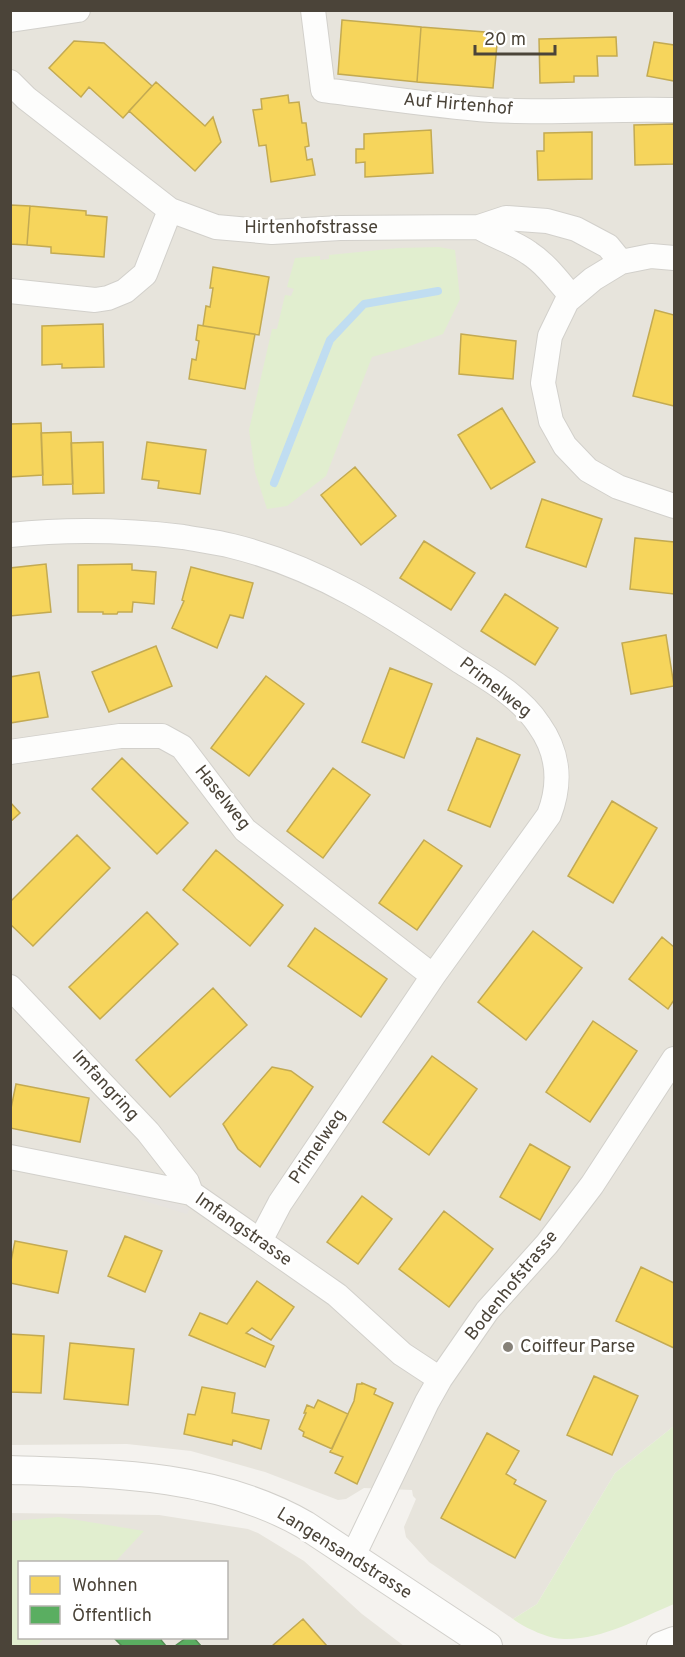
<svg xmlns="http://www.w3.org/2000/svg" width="685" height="1657" viewBox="0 0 685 1657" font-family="Overpass,sans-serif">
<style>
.residential{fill:#e7e4dc;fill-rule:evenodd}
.green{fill:#e1eecf}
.parking{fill:#e6e3df}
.homes{fill:#f6d55c;stroke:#c3aa52;stroke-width:1.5}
.public{fill:#5aae61;stroke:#568e55;stroke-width:1.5}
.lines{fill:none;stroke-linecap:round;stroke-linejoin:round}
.stream{stroke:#c0ddf1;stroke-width:8}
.minor-casing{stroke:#d2d0cb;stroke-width:26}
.tertiary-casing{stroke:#d2d0cb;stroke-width:30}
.minor{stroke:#fdfdfc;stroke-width:24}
.tertiary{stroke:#fdfdfc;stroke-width:28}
.poi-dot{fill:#868178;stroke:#fff;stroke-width:2}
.labels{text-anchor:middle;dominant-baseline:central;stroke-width:6;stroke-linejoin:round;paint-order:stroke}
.street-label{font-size:18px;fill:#4b4439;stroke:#fff}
.poi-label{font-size:18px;fill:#4b4439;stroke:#fff;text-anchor:start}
</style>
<rect width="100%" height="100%" fill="#f4f2ee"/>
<path class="residential" d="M11,11H674V1426L615,1473L537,1604L513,1619L429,1562L406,1537L404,1527L416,1499L413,1496L412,1490L364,1488L346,1499L338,1500L265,1472L191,1451L127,1444L11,1445Z
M10,1513L159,1515L248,1529L258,1533L304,1561L362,1614L404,1646H11ZM20,1562H226V1638H20Z"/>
<path class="green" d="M439,247L455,250L460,299L443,334L407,347L372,357L326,476L287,506L267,509L255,472L249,430L272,329H277L285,295L291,296L294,289L287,287L295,258L320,256V260L329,259V255L399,248Z
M674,1426V1604C640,1618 602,1640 564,1639C549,1639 525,1628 513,1619L537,1604L615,1473Z
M59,1517L144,1531L115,1562H20V1638H45L36,1646H11V1521Z"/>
<path class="parking" d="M35,1174L141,1191L190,1208L187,1214L112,1191Z"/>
<path class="homes" d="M342,20L421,27L417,82L338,74Z
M421,27L498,33L493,88L417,82Z
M616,37L617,56H597L598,76H574V82L540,83L539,39Z
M74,41L104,43L152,86L123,118L89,87L81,97L49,68Z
M654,42L674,45V81L647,76Z
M156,82L205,126L213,117L221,142L195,171L129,111Z
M288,95L289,103L299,102L302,123H306L309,146L305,147L307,160L312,159L315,175L271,182L266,145L259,146L253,110L262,109L261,99Z
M674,124V164L635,165L634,125Z
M431,130L433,173L365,177V162L356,163V149H364V134Z
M592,132V179L538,180L537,151H544V133Z
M10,205L30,206L27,245L10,244Z
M30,206L86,211V215L107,217L104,257L51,253V247L27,245Z
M213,267L269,277L259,335L203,326L206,306L210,307L213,288H210Z
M655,310L674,315V406L633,396Z
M103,324L104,367L62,368V364L42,365V326Z
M198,325L255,334L245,389L189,379L192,359L196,360L199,341L196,340Z
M461,334L516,341L513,379L459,374Z
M502,408L535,462L491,489L458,435Z
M41,423L43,475L10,477V424Z
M71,432L73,484L43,485L41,433Z
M103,442L104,493L73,494L71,443Z
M147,442L206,450L200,494L158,488L159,481L142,479Z
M355,467L396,516L361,545L321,495Z
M542,499L602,519L586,567L526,547Z
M635,538L674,542V594L630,589Z
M424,541L475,573L451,610L400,578Z
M46,564L51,612L10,616V568Z
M132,564V570L156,572L154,604L133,602L132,612H118L117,614H103V612H78V565Z
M191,567L253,583L243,618L230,615L217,648L172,628L184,601L182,600Z
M505,594L558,628L535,665L481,631Z
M666,635L674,686L631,694L622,643Z
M156,646L172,686L109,712L92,672Z
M390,668L432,684L404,758L362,742Z
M39,672L48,717L10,723V677Z
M266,676L304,704L249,776L211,748Z
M477,738L520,755L490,827L448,810Z
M122,758L188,823L157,854L92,789Z
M333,768L370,795L323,858L287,831Z
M612,801L657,828L613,903L568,876Z
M10,802L20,813L10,822Z
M77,835L110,868L33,946L10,924V902Z
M424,840L462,866L417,930L379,903Z
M216,850L283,905L250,946L183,890Z
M147,912L178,944L100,1019L69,987Z
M315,928L387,979L361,1017L288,966Z
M533,931L582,968L526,1040L478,1002Z
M662,937L674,947V1000L668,1009L629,979Z
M213,988L247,1025L170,1097L136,1060Z
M593,1021L637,1051L590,1122L546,1092Z
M432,1056L477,1089L429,1155L383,1122Z
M272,1067L291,1071L313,1087L260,1167L238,1149L223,1124Z
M16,1084L89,1098L80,1142L10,1128V1113Z
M530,1144L570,1167L540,1220L500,1197Z
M362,1196L392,1219L358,1264L327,1242Z
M444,1211L493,1249L449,1307L399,1269Z
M125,1236L162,1251L145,1292L108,1276Z
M15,1241L67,1251L58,1293L10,1283V1266Z
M641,1267L674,1283V1348L616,1321Z
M257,1281L294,1307L271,1340L252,1328L246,1333L274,1346L265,1367L189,1335L200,1313L227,1324Z
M10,1334L44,1336L41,1393L10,1392Z
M70,1343L134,1349L128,1405L64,1399Z
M594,1376L638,1396L612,1455L567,1435Z
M362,1383L376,1389L374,1394L393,1403L357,1484L335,1473L343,1457L330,1452L354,1401L357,1384H362Z
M202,1387L235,1393L232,1413L269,1420L261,1449L233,1440L232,1445L184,1434L188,1414L195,1415Z
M318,1400L348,1414L332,1449L303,1436L304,1432L299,1429L306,1413H304L307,1405L314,1408Z
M487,1433L519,1451L506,1474L516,1480L514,1484L546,1501L515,1558L441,1518Z
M303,1619L327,1646H272Z"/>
<path class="public" d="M114,1638H162L161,1640L166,1646H122Z
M186,1638H194L201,1646H175Z"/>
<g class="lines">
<path class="stream" d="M274,483L330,340L364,304L438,291"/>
<g class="minor-casing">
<path id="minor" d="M313,10L323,90C379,97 435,106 491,110C552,114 613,108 674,110
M10,20L78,10
M10,82L26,98L170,210L216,227L272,232L340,228L479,227L506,218L547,221L576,229L608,246L621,262
M479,227C495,237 514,242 529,253C546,264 559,282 572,297
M674,258L651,256L621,262L593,279L567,301L550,336L543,383L551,421L565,446L588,470L618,487L674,506
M10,291L95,300L108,298L125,291L145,274L170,210
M10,535C68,529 125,530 183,537C199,540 216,542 232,546C318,567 386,612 458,660C487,678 520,696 539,725C559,753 561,784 549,815L433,976L280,1203L260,1241
M10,752L120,736H162L182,747L245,830L433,976
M10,987L148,1132L187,1182L191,1193
M10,1157L191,1193L337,1295L402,1354L440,1379
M353,1556L427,1402L440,1379L487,1311L547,1244L592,1185L674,1059"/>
</g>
<g class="tertiary-casing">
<path id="tertiary" d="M10,1470C109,1473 217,1474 305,1525L488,1646
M661,1646L674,1641"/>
</g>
<use href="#minor" class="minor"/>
<use href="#tertiary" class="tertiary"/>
</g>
<circle class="poi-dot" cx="508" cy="1347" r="6"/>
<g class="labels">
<g class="street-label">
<text transform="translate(458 105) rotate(5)">Auf Hirtenhof</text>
<text x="311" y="228">Hirtenhofstrasse</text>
<text transform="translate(495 688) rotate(38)">Primelweg</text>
<text transform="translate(222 798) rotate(51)">Haselweg</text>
<text transform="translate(105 1086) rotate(47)">Imfangring</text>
<text transform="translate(318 1147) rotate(-56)">Primelweg</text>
<text transform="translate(243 1230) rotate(35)">Imfangstrasse</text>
<text transform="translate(512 1286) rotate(-51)">Bodenhofstrasse</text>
<text transform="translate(344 1554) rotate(32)">Langensandstrasse</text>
</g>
<g class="poi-label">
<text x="520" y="1347">Coiffeur Parse</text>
</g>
</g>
<rect width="685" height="1657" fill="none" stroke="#4b4439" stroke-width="24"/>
<rect x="18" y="1561" width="210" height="78" fill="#ffffff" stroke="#b7b4b0" stroke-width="1.5"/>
<rect x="30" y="1576" width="30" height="18" fill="#f6d55c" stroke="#b7b4b0" stroke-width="1.5"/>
<text x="72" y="1591" font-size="18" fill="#4b4439">Wohnen</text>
<rect x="30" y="1606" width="30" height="18" fill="#5aae61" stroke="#b7b4b0" stroke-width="1.5"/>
<text x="72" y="1621" font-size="18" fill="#4b4439">Öffentlich</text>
<path d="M475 45v9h80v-9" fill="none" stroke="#4b4439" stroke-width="3"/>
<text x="484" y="45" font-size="18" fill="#4b4439" stroke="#ffffff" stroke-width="4.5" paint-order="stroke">20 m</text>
</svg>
